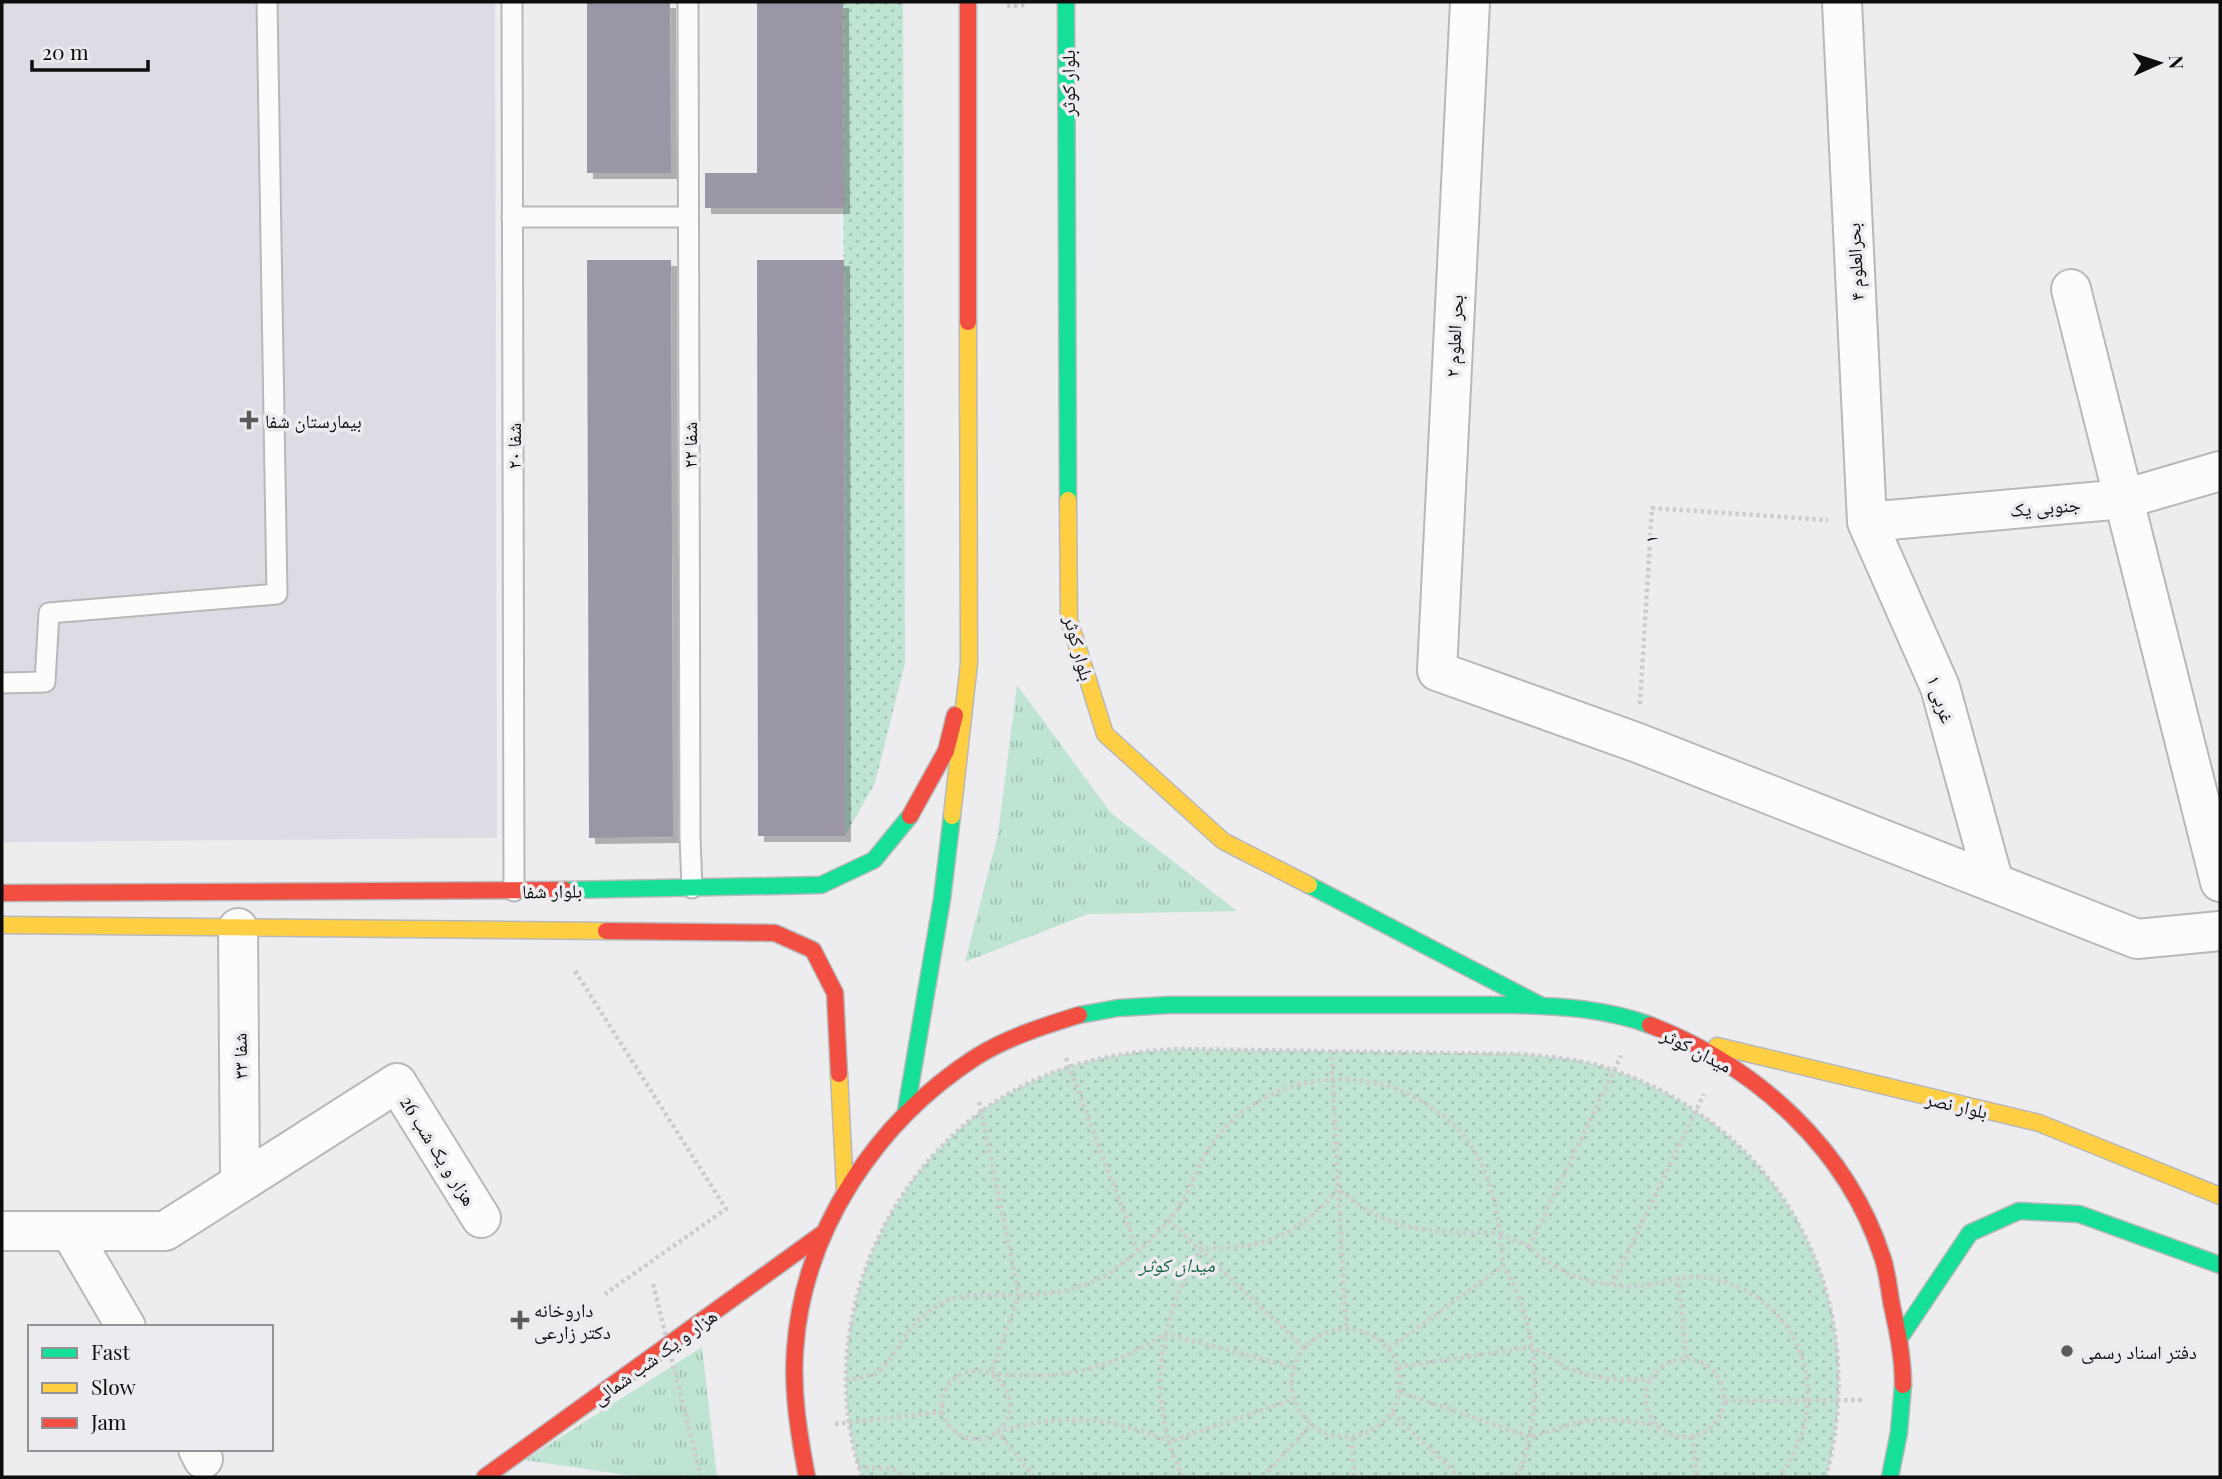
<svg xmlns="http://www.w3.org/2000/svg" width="2222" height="1479" viewBox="0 0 2222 1479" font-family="'Playfair Display','Noto Naskh Arabic',serif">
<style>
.built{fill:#dddce4}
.grass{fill:url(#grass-tufts)}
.park{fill:url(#park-dots)}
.building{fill:#9a96a5;filter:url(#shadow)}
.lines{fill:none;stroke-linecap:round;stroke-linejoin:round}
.lane-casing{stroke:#b8b8ba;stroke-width:23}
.street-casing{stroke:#b8b8ba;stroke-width:42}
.fast-casing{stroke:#b8b8ba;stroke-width:19}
.slow-casing{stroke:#b8b8ba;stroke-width:19}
.jam-casing{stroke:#b8b8ba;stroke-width:19}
.path{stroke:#cdcccd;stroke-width:4.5;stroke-dasharray:3.5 3.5;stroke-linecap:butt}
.lane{stroke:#fcfcfd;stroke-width:19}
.street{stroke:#fcfcfd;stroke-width:38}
.fast{stroke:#16e098;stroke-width:16}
.slow{stroke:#ffcf43;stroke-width:16}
.jam{stroke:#f24e42;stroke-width:16}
.path-bridge{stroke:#cdcccd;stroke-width:4.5;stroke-dasharray:3.5 3.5;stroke-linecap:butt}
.poi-dot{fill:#5b5b5d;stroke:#ecebf0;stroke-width:2.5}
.labels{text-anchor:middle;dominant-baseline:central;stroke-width:7;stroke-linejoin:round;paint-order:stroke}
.street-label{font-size:19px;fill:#0d0d0e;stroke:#ecebf0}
.poi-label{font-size:19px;fill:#0d0d0e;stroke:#ecebf0;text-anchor:start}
.park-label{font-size:19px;font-style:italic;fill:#186546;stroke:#ecebf0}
</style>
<defs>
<pattern id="grass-tufts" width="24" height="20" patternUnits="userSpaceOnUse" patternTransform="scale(1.75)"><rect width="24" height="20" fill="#bfe4d2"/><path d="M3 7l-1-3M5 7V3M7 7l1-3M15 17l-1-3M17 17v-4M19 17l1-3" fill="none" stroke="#a3c2b3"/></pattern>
<pattern id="park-dots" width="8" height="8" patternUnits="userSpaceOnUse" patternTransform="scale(1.75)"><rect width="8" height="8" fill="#bfe4d2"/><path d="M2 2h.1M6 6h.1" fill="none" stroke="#a3c2b3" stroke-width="1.8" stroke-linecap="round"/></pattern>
<filter id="shadow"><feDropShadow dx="6" dy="6" stdDeviation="0" flood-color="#0004"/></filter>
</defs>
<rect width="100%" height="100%" fill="#edecef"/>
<path class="built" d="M2,2H495L497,838L2,842Z"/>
<path class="grass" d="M1017,685L1111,813L1237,911L1088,914L965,962L998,834Z
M702,1347L717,1477H640L525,1460Z"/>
<path class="park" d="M843,2H903L905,663L875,783L845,836Z
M1183,1049L1521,1054C1551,1057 1581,1059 1610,1069C1785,1128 1874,1300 1826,1477H862C812,1333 883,1162 1015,1090C1068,1061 1124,1051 1183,1049Z"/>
<path class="building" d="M587,2H670L671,173H587Z
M757,2H843L844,208H705V173H757Z
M587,260H671L673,837L589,838Z
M757,260H844L845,836H758Z"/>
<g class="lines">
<g class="lane-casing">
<path id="lane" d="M512,2L514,891
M688,2L690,837L692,888
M512,217H688
M2,683L45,682L49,613L277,594L267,2"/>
</g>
<g class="street-casing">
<path id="street" d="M1470,2L1437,671L1638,743L2137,939L2220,931
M1842,2L1867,522L1940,687L1994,883
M2071,289L2220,882
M1867,522L2124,499L2220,471
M238,928L240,1183
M2,1231H165L397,1083L481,1218
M70,1231L126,1327
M198,1449L203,1459"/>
</g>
<g class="fast-casing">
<path id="fast" d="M1066,2L1068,500
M1309,885L1540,1005
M565,890L821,885L874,860L910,816
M1079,1015L1118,1008L1169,1005H1516C1561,1006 1607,1009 1650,1025
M906,1111L942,899L952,816
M1899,1339L1970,1233L2019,1211L2079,1214L2220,1265
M1890,1477L1899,1432L1903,1385"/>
</g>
<g class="slow-casing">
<path id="slow" d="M1068,500L1069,620L1105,734L1223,841L1309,885
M952,816L969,663L968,322
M2,925L606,931
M1717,1046L2039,1123L2220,1196
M839,1074L845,1190"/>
</g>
<g class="jam-casing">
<path id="jam" d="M968,2V322
M910,816L946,751L955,715
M2,893L565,890
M606,931L775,933L813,950L835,993L839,1074
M1650,1025C1756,1066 1848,1149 1883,1259C1888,1275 1889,1291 1892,1306C1898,1333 1903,1358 1903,1385
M485,1477L822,1234
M807,1477C799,1435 792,1393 795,1350C803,1230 877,1121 976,1057C1008,1037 1044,1026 1079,1015"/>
</g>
<path class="path" d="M1007,6L1026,5
M1640,704L1652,508L1828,520
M575,971L726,1209L605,1294
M1331,1050L1346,1329
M1066,1058L1138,1251
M979,1102L1019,1295L991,1373C1058,1381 1108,1371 1165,1334L1294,1367
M1169,1220L1304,1348
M1529,1247L1621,1056
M1678,1277L1686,1358
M1612,1285L1704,1094
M1292 1383a54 54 0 1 1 108 0a54 54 0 1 1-108 0Z
M1389,1349L1504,1265
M1646 1398a39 39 0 1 1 78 0a39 39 0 1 1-78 0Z
M1398,1367L1532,1347L1568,1368L1589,1375L1609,1379L1650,1380
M942 1405a34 34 0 1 1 68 0a34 34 0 1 1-68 0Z
M846,1380C854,1378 864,1378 872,1375C885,1370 893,1355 899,1344C911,1326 930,1306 951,1299C972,1293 997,1295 1019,1295C1052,1295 1088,1289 1115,1269C1139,1252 1166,1228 1182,1202C1193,1184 1199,1163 1211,1145C1255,1081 1346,1061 1414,1097C1473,1128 1491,1170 1500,1233C1434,1232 1392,1235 1338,1189C1300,1235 1260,1251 1201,1248C1158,1321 1145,1399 1183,1477
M1400,1392L1530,1437L1579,1422L1606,1419L1657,1425
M1725,1401L1864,1400
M1392,1413L1460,1477
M835,1424L942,1412
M1693,1436L1696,1477
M1352,1438L1354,1477
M858,1467L892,1469L908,1477
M862,1477C812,1333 883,1162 1015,1090C1068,1061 1124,1051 1183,1049L1521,1054C1551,1057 1581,1059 1610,1069C1785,1128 1873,1300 1826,1477
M1034,1477L998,1432C1061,1414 1110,1415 1169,1442L1294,1399
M1263,1477L1311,1425
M1518,1477C1537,1427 1541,1369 1525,1316C1523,1308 1520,1299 1516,1290C1513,1282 1507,1274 1504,1266C1501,1256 1501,1244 1500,1233C1509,1238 1520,1242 1529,1247C1533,1250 1537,1254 1541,1257C1558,1269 1578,1279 1599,1283C1612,1285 1628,1288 1641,1286C1665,1283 1686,1273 1709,1278C1806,1298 1836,1401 1779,1477"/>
<use href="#lane" class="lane"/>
<use href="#street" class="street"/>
<use href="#fast" class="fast"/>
<use href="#slow" class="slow"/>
<use href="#jam" class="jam"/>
<path class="path-bridge" d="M653,1284L701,1477"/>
</g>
<g class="poi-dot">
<path d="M245.5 409.5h7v7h7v7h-7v7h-7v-7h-7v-7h7z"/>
<path d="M516.5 1309.5h7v7h7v7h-7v7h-7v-7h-7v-7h7z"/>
<circle cx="2067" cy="1351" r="7"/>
</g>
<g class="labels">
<g class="street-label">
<text transform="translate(1067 83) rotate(-90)">بلوار کوثر</text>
<text transform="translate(1854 262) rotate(-93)">بحرالعلوم ۴</text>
<text transform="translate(1453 336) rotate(-87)">بحر العلوم ۲</text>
<text transform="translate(689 445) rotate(-90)">شفا ۲۲</text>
<text transform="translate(513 446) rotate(-90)">شفا ۲۰</text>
<text transform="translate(2045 506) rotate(-5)">جنوبی یک</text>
<text transform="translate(1650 539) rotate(-87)">۱</text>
<text transform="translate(1080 648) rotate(75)">بلوار کوثر</text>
<text transform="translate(1942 699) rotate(72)">غربی ۱</text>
<text transform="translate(552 890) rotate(-1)">بلوار شفا</text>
<text transform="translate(1697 1049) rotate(27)">میدان کوثر</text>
<text transform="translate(239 1056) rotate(-91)">شفا ۳۳</text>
<text transform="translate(1957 1104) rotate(13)">بلوار نصر</text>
<text transform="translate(439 1150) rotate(58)">هزار و یک شب 26</text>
<text transform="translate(654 1356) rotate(-36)">هزار و یک شب شمالی</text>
</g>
<g class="poi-label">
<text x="265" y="420">بیمارستان شفا</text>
<text x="534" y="1309">داروخانه<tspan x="534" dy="22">دکتر زارعی</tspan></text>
<text x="2081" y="1351">دفتر اسناد رسمی</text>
</g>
<g class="park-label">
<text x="1177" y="1264">میدان کوثر</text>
</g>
</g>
<rect width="2222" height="1479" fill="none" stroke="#0d0d0e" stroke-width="7"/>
<rect x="28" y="1325" width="245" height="126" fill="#ecebf0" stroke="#939296" stroke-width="2"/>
<rect x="42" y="1348" width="35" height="10" fill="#16e098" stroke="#939296" stroke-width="2"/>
<text x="91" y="1360" font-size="21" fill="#0d0d0e">Fast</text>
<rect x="42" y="1383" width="35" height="10" fill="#ffcf43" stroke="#939296" stroke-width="2"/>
<text x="91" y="1395" font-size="21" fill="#0d0d0e">Slow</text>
<rect x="42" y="1418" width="35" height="10" fill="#f24e42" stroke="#939296" stroke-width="2"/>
<text x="91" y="1430" font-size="21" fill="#0d0d0e">Jam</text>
<g transform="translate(2159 63) rotate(87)" stroke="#ecebf0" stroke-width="5" paint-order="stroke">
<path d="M0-5L12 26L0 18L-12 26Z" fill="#0d0d0e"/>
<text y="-10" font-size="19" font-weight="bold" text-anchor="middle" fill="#0d0d0e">N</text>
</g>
<path d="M32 60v10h116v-10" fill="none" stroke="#0d0d0e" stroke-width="3.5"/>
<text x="42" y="60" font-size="21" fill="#0d0d0e" stroke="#ecebf0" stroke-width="5" paint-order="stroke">20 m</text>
</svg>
